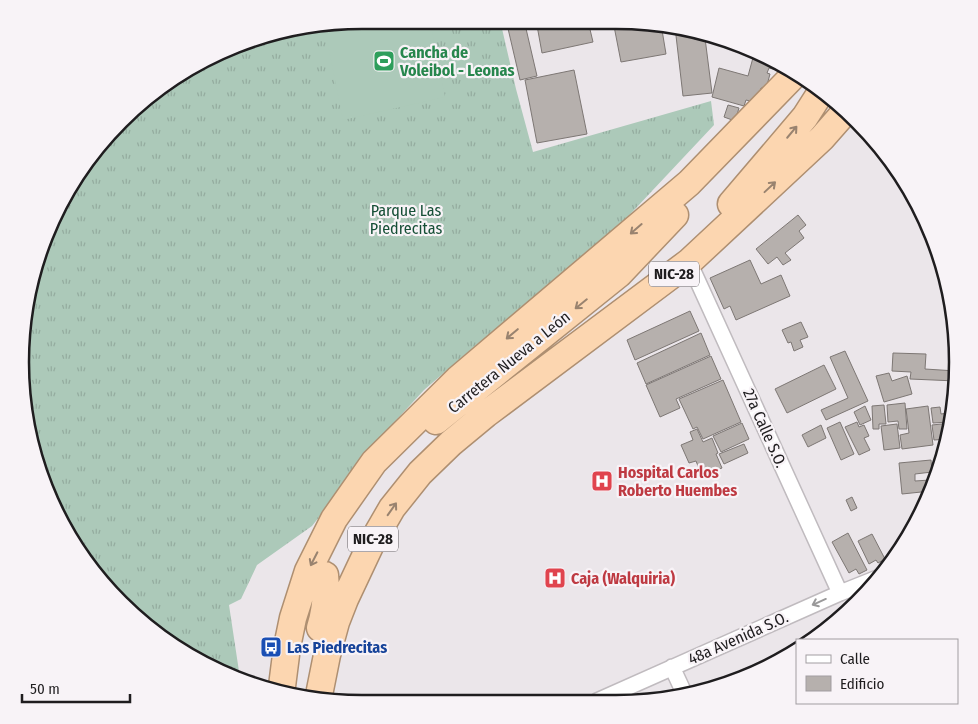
<svg xmlns="http://www.w3.org/2000/svg" width="978" height="724" viewBox="0 0 978 724" font-family="'Fira Sans Condensed',sans-serif">
<style>
.grass{fill:url(#grass-tufts)}
.pitch{fill:#acc9b9}
.building{fill:#b6b0ad;stroke:#7d7774}
.lines{fill:none;stroke-linecap:round;stroke-linejoin:round}
.minor-casing{stroke:#c0bbbf;stroke-width:18}
.trunk-casing{stroke:#ae8f71;stroke-width:29}
.minor{stroke:#fff;stroke-width:15}
.trunk{stroke:#fcd6b0;stroke-width:26}
.oneway{stroke:#99836f}
.oneway2{stroke:#9a999a}
.labels{text-anchor:middle;dominant-baseline:central;stroke-width:4.5;stroke-linejoin:round;paint-order:stroke}
.shield{fill:#f8f3f7;stroke:#605d60;stroke-width:1}
.shield-label{font-size:15px;font-weight:bold;fill:#1f1d1f}
.leisure-label{font-size:16px;font-weight:bold;fill:#27864d;stroke:#f8f3f7;text-anchor:start}
.park-label{font-size:16px;fill:#154f36;stroke:#f8f3f7}
.street-label{font-size:16px;fill:#1f1d1f;stroke:#f8f3f7}
.health-label{font-size:16px;font-weight:bold;fill:#be3a42;stroke:#f8f3f7;text-anchor:start}
.transit-label{font-size:16px;font-weight:bold;fill:#164399;stroke:#f8f3f7;text-anchor:start}
.rim{fill:none;stroke:#1f1d1f;stroke-width:2.5}
</style>
<defs>
<pattern id="grass-tufts" width="24" height="20" patternUnits="userSpaceOnUse" patternTransform="scale(1.25)"><rect width="24" height="20" fill="#acc9b9"/><path d="M3 7l-1-3M5 7V3M7 7l1-3M15 17l-1-3M17 17v-4M19 17l1-3" fill="none" stroke="#94ac9f"/></pattern>
</defs>
<rect width="100%" height="100%" fill="#ebe6ea"/>
<path class="grass" d="M362,20H500L516,89L533,152L711,101L714,125L620,225L574,269L476,345L424,390L354,466L335,497L312,526L257,565L241,599L229,605L240,678L191,658L137,619L91,570L38,472L21,385L27,296L55,210L120,120L191,66L273,32Z"/>
<path class="pitch" d="M362,20H430L445,97L343,120L324,25Z"/>
<path class="building" d="M506,20H524L537,76L520,80Z
M536,20L588,21L593,42L542,53Z
M613,21H638L661,24L666,54L621,62Z
M675,27L693,30L694,39L705,38L712,93L683,96Z
M721,39L731,44L730,47L719,44Z
M754,54L787,69L781,68L780,71L769,68L767,73L770,74L766,89L761,88L758,103L746,100L744,106L712,97L719,68L748,76Z
M574,70L587,134L537,143L525,80Z
M728,105L739,108L735,121L724,117Z
M798,215L806,225L799,231L804,238L785,253L791,260L783,265L777,257L768,264L756,249Z
M750,260L761,284L781,275L790,296L736,320L730,306L724,309L710,278Z
M690,311L699,331L635,360L627,340Z
M801,322L808,337L800,340L803,347L794,351L791,342L788,343L782,330Z
M701,333L710,355L646,384L637,363Z
M845,351L868,401L826,420L821,410L848,398L830,357Z
M893,353L926,354L925,369L956,371V381L910,379L911,372L892,371Z
M711,356L721,379L676,399L680,408L660,417L646,385Z
M824,365L836,389L787,413L775,389Z
M889,373L892,381L907,376L912,394L884,402L876,376Z
M723,380L741,422L703,439L697,427L693,429L679,399Z
M905,403L907,429H899L898,421L888,422L887,405Z
M884,405L886,424H879V429H873L872,406Z
M865,406L871,420L860,425L854,412Z
M928,406L933,445L902,449L900,435L909,433L906,409Z
M940,407L941,414L948,413L949,422L933,423L931,408Z
M840,422L854,454L841,460L827,428Z
M857,422L859,427L864,425L869,436L864,438L870,450L859,455L845,427Z
M742,423L749,439L721,452L713,436Z
M951,423L948,439L934,440L932,425Z
M897,424L900,448L884,450L881,426Z
M821,425L826,438L808,447L802,435Z
M697,429L703,442L712,438L718,453L716,454L722,468L702,476L696,461L689,463L681,445L693,440L690,432Z
M744,444L748,453L724,464L719,454Z
M931,460L932,472L915,474V481L930,480L931,491L902,494L899,463Z
M852,497L857,508L851,511L846,500Z
M848,533L867,570L859,574L856,569L849,573L832,542Z
M872,534L885,559L878,563L876,560L869,564L858,541Z"/>
<g class="lines">
<g class="minor-casing">
<path id="minor" d="M689,262L840,593
M672,667L685,695
M597,701L840,593L880,577"/>
</g>
<g class="trunk-casing">
<path id="trunk" d="M731,204L805,117L821,92
M436,421L619,274L675,215
M320,628C326,609 327,594 325,575
M281,694L287,647L293,618L308,571L334,519L374,462L458,379L689,183L796,73
M318,700L327,655L336,622L345,599L370,546L392,508L420,473L451,443L486,414L689,262L822,138L844,113"/>
</g>
<use href="#minor" class="minor"/>
<use href="#trunk" class="trunk"/>
</g>
<defs><path id="oneway-shaft" d="M-6 0H5M1.5-3L5.5 0L1.5 3" fill="none" stroke-width="1.6" stroke-linecap="round" stroke-linejoin="round" transform="scale(1.25)"/></defs>
<g class="oneway">
<use href="#oneway-shaft" transform="translate(792 132) rotate(-50)"/>
<use href="#oneway-shaft" transform="translate(770 187) rotate(-43)"/>
<use href="#oneway-shaft" transform="translate(636 229) rotate(139)"/>
<use href="#oneway-shaft" transform="translate(581 304) rotate(141)"/>
<use href="#oneway-shaft" transform="translate(512 334) rotate(140)"/>
<use href="#oneway-shaft" transform="translate(392 509) rotate(-55)"/>
<use href="#oneway-shaft" transform="translate(314 559) rotate(117)"/>
</g>
<use class="oneway2" href="#oneway-shaft" transform="translate(819 602) rotate(156)"/>
<defs>
<g id="stadium-square" transform="scale(1.125)"><rect x="-9" y="-9" width="18" height="18" rx="4" fill="#2e9e5b" stroke="#f8f3f7"/><path d="M0-5a6.5 5 0 1 0 0 10a6.5 5 0 1 0 0-10ZM-3.5-1.8h7v3.6h-7Z" fill="#fff"/></g>
<g id="hospital-square" transform="scale(1.125)"><rect x="-9" y="-9" width="18" height="18" rx="4" fill="#e0444e" stroke="#f8f3f7"/><path d="M-5-5h3v3.5h4V-5h3V5h-3V1.5h-4V5h-3Z" fill="#fff"/></g>
<g id="bus-square" transform="scale(1.125)"><rect x="-9" y="-9" width="18" height="18" rx="4" fill="#1a4fb4" stroke="#f8f3f7"/><path d="M-5-6H5V4H4V6H2V4H-2V6H-4V4H-5ZM-3.5-4V0h7V-4ZM-3.5 1.2v1.5H-2V1.2ZM2 1.2v1.5H3.5V1.2Z" fill="#fff"/></g>
</defs>
<g fill-rule="evenodd">
<use href="#stadium-square" x="384" y="61"/>
<use href="#hospital-square" x="602" y="481"/>
<use href="#hospital-square" x="555" y="578"/>
<use href="#bus-square" x="271" y="647"/>
</g>
<g class="labels">
<g class="shield">
<rect x="649" y="261.5" width="50" height="25" rx="4"/>
<rect x="348" y="526.5" width="50" height="25" rx="4"/>
</g>
<g class="shield-label">
<text x="674" y="274">NIC-28</text>
<text x="373" y="539">NIC-28</text>
</g>
<g class="leisure-label">
<text x="400" y="52">Cancha de<tspan x="400" dy="18">Voleibol - Leonas</tspan></text>
</g>
<g class="park-label">
<text x="406" y="210">Parque Las<tspan x="406" dy="18">Piedrecitas</tspan></text>
</g>
<g class="street-label">
<text transform="translate(509 362) rotate(-39)">Carretera Nueva a León</text>
<text transform="translate(765 428) rotate(66)">27a Calle S.O.</text>
<text transform="translate(738 638) rotate(-24)">48a Avenida S.O.</text>
</g>
<g class="health-label">
<text x="618" y="472">Hospital Carlos<tspan x="618" dy="18">Roberto Huembes</tspan></text>
<text x="571" y="578">Caja (Walquiria)</text>
</g>
<g class="transit-label">
<text x="287" y="647">Las Piedrecitas</text>
</g>
</g>
<path d="M0 0H978V724H0ZM362 29H616A333 333 0 0 1 949 362V362A333 333 0 0 1 616 695H362A333 333 0 0 1 29 362V362A333 333 0 0 1 362 29Z" fill="#f8f3f7" fill-rule="evenodd"/>
<path class="rim" d="M362 29H616A333 333 0 0 1 949 362V362A333 333 0 0 1 616 695H362A333 333 0 0 1 29 362V362A333 333 0 0 1 362 29Z"/>
<rect x="796" y="639" width="162" height="65" fill="#f8f3f7" stroke="#a19da1"/>
<rect x="806" y="655" width="25" height="8" fill="#ffffff" stroke="#a19da1"/>
<text x="840" y="664" font-size="15" fill="#1f1d1f">Calle</text>
<rect x="806" y="676" width="25" height="15" fill="#b6b0ad" stroke="#a19da1"/>
<text x="840" y="689" font-size="15" fill="#1f1d1f">Edificio</text>
<path d="M22 694v8h108v-8" fill="none" stroke="#1f1d1f" stroke-width="2.5"/>
<text x="30" y="694" font-size="15" fill="#1f1d1f" stroke="#f8f3f7" stroke-width="4" paint-order="stroke">50 m</text>
</svg>
